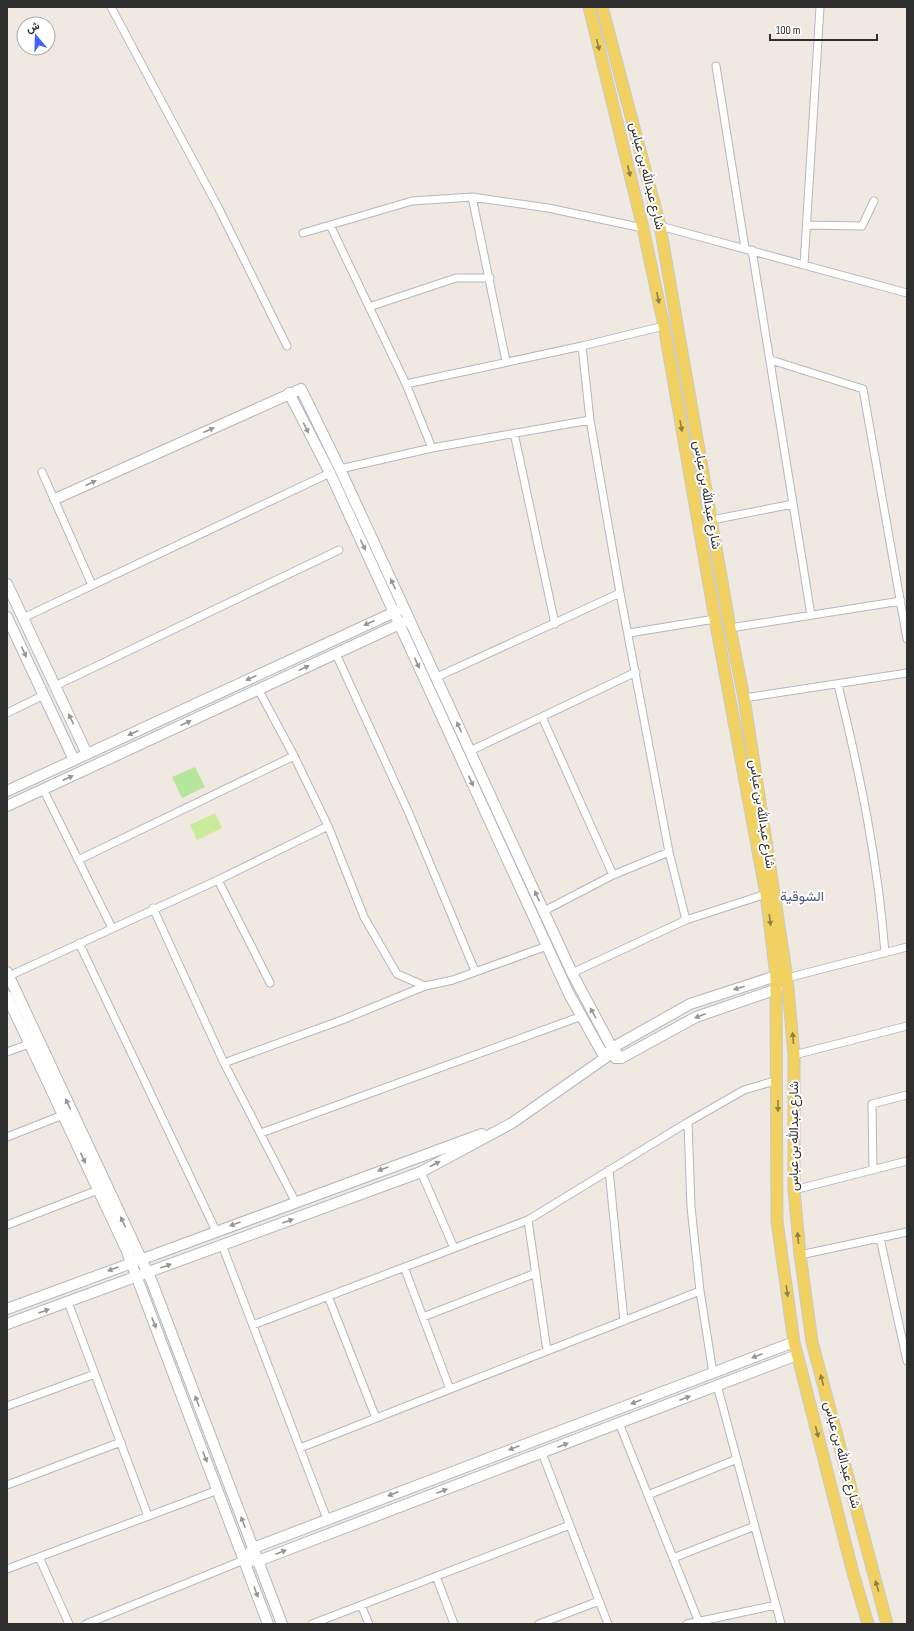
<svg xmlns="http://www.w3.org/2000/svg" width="914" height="1631" viewBox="0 0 914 1631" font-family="'Sofia Sans Condensed',Vazirmatn,sans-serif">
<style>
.green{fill:#b6e59e}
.pitch{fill:#c9ec9a}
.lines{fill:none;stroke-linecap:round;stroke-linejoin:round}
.street-casing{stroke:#b4b7c1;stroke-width:9}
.secondary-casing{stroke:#b4b7c1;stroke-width:12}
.primary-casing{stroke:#c9c9c9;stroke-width:13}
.street{stroke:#fff;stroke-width:7}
.secondary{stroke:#fff;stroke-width:10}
.primary{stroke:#f2d163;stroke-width:11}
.oneway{fill:#908048}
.oneway2{fill:#969696}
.labels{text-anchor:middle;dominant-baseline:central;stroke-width:4;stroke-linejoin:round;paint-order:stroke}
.street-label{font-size:13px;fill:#2e2e2e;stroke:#fff}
.neighbourhood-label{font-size:14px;fill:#4d5680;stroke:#fff}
</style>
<rect width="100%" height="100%" fill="#efe9e1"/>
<path class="green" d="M195,767L205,787L182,798L172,777Z"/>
<path class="pitch" d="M215,813L222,828L197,840L190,825Z"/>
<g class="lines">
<g class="street-casing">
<path id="street" d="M111,7L218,207L287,346
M716,66L745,248
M472,197L548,208L643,228
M330,225L406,384L432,448
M807,225L862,226L874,201
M660,226L907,293
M303,233L412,201L472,197L506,361
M752,250L811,615
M804,265L820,7
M369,307L456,278H490
M582,346L590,420L620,593L669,852L686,920
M771,360L863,389L907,639
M406,384L582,346L664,326
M514,433L555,624
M340,469L432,448L590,420
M42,472L92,585
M712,520L793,504
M23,618L330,473
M730,628L901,601
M629,633L715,619
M336,654L408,811L475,971
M437,677L620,593
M838,685C860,774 878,861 885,953
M55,686L339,550
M258,689L294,756L328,826L364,917L397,974L425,986L453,980L547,946
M744,698L907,673
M7,713L44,695
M542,717L613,875
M470,751L636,672
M43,789L112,928
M78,860L294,756
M218,880L270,983
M153,908L224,1063L295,1201
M544,911L613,875L669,852
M79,943L216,1231
M572,973L686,920L766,894
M9,976L218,880L328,826
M787,978L907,947
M7,1052L29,1044
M794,1055L907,1026
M224,1063L342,1020L425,986
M688,1122L691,1207L700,1291L713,1373
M261,1133L582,1016
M7,1137L63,1115
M609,1170L624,1321
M873,1170L872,1104L907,1095
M421,1172L454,1248
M794,1190L907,1161
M528,1220L547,1351
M7,1225L98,1190
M880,1238L907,1361
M222,1245L327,1519
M800,1255L907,1232
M404,1267L450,1389
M328,1296L376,1418
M68,1302L148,1516
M423,1317L536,1273
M253,1325L528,1220L688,1122L744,1090L778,1080
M717,1385L781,1624
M7,1406L95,1374
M619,1423L698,1620
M300,1448L700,1291
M542,1453L608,1624
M7,1485L121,1442
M648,1495L737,1459
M39,1557L69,1624
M673,1558L755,1526
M7,1569L218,1490
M436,1576L454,1624
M361,1605L369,1624
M86,1624L244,1560
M312,1624L570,1525
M539,1624L599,1601
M687,1624L776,1605"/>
</g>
<g class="secondary-casing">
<path id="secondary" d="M289,393L330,473L569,994L605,1058
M55,499L301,389L340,469L572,973L612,1048L621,1058
M7,584L87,754
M7,617L74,760
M7,791L399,610
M7,806L404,622
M7,972L152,1282L282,1624
M7,996L126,1249L268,1624
M615,1058H621L696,1017L777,989
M7,1309L482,1134
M7,1324L421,1172L512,1123L605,1058L612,1048L690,1004L776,976
M794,1342L253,1548L244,1560L258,1561L797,1355"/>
</g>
<g class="primary-casing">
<path id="primary" d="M589,7L643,228L664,326L715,619L766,894L776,976L777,1221L794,1342L853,1573L868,1624
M602,7L660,226L730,628L744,698L787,978L794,1055V1190L800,1254L812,1342L887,1624"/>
</g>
<use href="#street" class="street"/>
<use href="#secondary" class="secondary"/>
<use href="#primary" class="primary"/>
</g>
<defs><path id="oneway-solid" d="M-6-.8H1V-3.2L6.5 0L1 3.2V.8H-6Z"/></defs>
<g class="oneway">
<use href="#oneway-solid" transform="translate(598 45) rotate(76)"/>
<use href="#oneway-solid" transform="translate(629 171) rotate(76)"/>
<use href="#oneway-solid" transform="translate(658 298) rotate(78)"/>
<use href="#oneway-solid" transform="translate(681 426) rotate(80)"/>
<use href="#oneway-solid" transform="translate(770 920) rotate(83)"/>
<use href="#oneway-solid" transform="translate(793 1038) rotate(-95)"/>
<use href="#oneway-solid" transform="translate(778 1106) rotate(90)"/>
<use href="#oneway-solid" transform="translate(798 1238) rotate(-95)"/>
<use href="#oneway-solid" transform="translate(787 1291) rotate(82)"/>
<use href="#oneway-solid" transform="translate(822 1380) rotate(-105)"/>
<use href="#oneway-solid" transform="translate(817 1432) rotate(76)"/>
<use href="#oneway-solid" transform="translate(877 1586) rotate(-106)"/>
</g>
<g class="oneway2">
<use href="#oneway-solid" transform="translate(306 428) rotate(62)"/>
<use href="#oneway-solid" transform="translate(209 430) rotate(-24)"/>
<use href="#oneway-solid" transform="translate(91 483) rotate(-24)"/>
<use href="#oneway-solid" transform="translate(363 545) rotate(65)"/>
<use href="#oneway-solid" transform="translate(393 584) rotate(-115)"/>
<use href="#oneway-solid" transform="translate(369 623) rotate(155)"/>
<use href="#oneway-solid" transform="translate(24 652) rotate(65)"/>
<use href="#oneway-solid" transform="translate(417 663) rotate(65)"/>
<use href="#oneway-solid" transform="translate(304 668) rotate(-25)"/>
<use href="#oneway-solid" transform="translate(251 678) rotate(155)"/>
<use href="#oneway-solid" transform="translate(71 719) rotate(-115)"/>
<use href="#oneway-solid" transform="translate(186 723) rotate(-25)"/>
<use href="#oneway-solid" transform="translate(459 727) rotate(-114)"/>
<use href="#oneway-solid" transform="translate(133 733) rotate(155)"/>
<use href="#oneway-solid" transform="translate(68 778) rotate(-25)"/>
<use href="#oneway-solid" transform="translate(471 781) rotate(65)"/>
<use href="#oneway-solid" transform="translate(537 896) rotate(-115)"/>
<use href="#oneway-solid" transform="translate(739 988) rotate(162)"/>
<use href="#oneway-solid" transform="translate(593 1013) rotate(-119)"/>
<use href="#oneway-solid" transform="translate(700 1016) rotate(159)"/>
<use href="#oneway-solid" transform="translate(68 1104) rotate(-115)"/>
<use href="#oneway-solid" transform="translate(83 1158) rotate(65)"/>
<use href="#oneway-solid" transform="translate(435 1164) rotate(-28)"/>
<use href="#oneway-solid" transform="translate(383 1169) rotate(160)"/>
<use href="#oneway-solid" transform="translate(288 1221) rotate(-20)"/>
<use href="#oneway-solid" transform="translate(123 1222) rotate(-115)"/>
<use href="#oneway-solid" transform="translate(235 1224) rotate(160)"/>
<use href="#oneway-solid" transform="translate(166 1266) rotate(-20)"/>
<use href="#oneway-solid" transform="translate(113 1269) rotate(160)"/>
<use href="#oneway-solid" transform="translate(44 1311) rotate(-20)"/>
<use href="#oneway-solid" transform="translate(154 1323) rotate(69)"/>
<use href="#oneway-solid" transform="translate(757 1356) rotate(159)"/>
<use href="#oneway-solid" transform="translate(685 1398) rotate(-21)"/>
<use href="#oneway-solid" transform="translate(197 1401) rotate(-111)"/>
<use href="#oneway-solid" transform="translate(636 1402) rotate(159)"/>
<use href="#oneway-solid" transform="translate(563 1445) rotate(-21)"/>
<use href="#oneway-solid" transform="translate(514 1448) rotate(159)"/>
<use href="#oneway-solid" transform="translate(205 1457) rotate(69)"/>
<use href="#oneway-solid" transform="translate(442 1491) rotate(-21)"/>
<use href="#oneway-solid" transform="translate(393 1494) rotate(159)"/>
<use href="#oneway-solid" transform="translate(243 1522) rotate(-111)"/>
<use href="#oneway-solid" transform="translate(281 1552) rotate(-21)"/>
<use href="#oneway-solid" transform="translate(256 1592) rotate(69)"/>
</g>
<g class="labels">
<g class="street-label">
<text transform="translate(647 176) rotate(76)">شارع عبدالله بن عباس</text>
<text transform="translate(707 495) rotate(80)">شارع عبدالله بن عباس</text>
<text transform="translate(762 814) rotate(81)">شارع عبدالله بن عباس</text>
<text transform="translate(794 1136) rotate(-90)">شارع عبدالله بن عباس</text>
<text transform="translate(842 1455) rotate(75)">شارع عبدالله بن عباس</text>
</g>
<g class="neighbourhood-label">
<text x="802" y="896">الشوقية</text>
</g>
</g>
<rect width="914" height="1631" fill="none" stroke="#2e2e2e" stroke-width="16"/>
<g transform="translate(36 36) rotate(341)"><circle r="19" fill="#ffffff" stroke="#ababab"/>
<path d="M0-3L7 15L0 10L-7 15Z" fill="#4264fb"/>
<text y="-6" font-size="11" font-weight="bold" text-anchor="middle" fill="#2e2e2e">ش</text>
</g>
<path d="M770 34v6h107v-6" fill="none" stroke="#2e2e2e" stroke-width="2"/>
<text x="776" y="34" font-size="12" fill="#2e2e2e" stroke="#ffffff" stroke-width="3" paint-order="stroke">100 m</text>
</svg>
